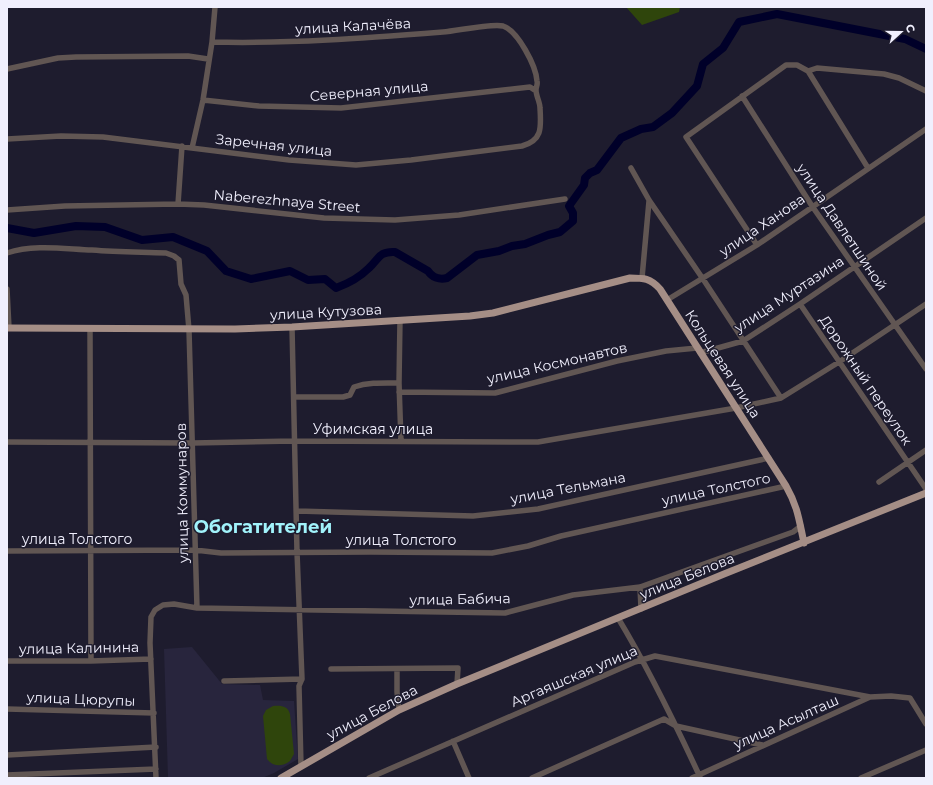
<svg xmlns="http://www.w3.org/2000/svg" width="933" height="785" viewBox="0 0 933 785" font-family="Montserrat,sans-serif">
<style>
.built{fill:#28253d}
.green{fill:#2f450c}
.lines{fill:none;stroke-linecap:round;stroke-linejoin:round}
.river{stroke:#000029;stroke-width:8}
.minor{stroke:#615653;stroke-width:5.5}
.major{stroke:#a58e86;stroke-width:7}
.labels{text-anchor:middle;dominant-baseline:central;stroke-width:3;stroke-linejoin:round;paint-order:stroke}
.street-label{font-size:14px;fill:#f0effd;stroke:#1e1c2e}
.district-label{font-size:18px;font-weight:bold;fill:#a1f3fb;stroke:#1e1c2e}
</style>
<rect width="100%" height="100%" fill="#1e1c2e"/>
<path class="built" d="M192,647L222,684L260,685L263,700L294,701L298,759L274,773L262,778H168L164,649Z"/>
<path class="green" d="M626,7H680L679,12L642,25Z
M273,706C281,705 288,706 290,714L294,754L290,761C282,767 273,767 267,759L263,716L266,710Z"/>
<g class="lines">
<path class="river" d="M7,228L34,233L76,226L105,227L142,240L173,237L207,251L226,271L251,279L290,271L308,280L325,279L336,288C347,284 360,277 369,268C379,259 379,251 395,252L428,271C432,277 439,280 447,278L477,255L499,251L512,246L525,244L548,235L560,232L573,221V213L569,206L584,185L585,178L590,173L597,170L621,138L641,129L653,127L672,113L697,86L703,64L723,48L739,22L777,14L905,39L926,49"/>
<path class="minor" d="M7,69L58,58L76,57L188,56L208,59
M808,71L868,168
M742,96L812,206L926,369
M203,100L259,106L341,108L530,87L536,91
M7,139L61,136L103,137L289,160L356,165L411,160L522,146C543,140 541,127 540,108C540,102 536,96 536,90C536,87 538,84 537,81C536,66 518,31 503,26C492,23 457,31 443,32C366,38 289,44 212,42
M192,148L203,100L212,42L215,7
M631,168L649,200L703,279L781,398
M178,204L182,146
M7,210L65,206L178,204L204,205L324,218L395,220L459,215L565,199
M757,245L686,137L786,65H797L808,71L817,68L884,74L899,78L926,91
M7,253C34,244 64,249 92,250C117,252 141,252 166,253L174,256L179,260L181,284L186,295L189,330L197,608
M642,278L649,201
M7,289L9,328
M667,300L757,245L926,129
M800,304L926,489
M400,320L399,383L401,441
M292,327L297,552L302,679L299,686L301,766
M90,328L91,661
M700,353L743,341L800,304L926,218
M399,392L495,393L617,361L666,351L697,348
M294,397H343L350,395L354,387C369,382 384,383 399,383
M7,442L193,443L294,441L538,442L736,408L781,398L839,362L926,304
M879,482L926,450
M297,511L473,516L538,509L769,458
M7,551L195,550L221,553L371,552L492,553L528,546L561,536L786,486
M640,587L641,609
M618,618C649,669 675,723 700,777
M7,661H91L151,659
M331,669L458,668L457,684
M397,669V692L399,710
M224,681L302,679
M7,709L154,713
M453,741L469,778
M7,755L156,747
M7,775L156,769
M156,778L150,643L151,617L155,610L163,605L174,604L197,608L505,613L573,595L640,587L793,532L801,526
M369,778L635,662L655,656L870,697
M532,778L664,719L676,726L762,745
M692,778L870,697L891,696L910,698L926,724
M861,778L926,750"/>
<path class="major" d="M7,328L235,329L292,327L470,316L493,313L630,278C644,278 650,278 660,289L786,486C798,507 799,520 804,543
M281,778L399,710L457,684L724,574L926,493"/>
</g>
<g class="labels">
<g class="street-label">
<text transform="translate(353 26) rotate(-3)">улица Калачёва</text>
<text transform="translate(369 91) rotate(-5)">Северная улица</text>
<text transform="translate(274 145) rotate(6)">Заречная улица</text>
<text transform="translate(287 201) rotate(5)">Naberezhnaya Street</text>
<text transform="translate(762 225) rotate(-34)">улица Ханова</text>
<text transform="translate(842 227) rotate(56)">улица Давлетшиной</text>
<text transform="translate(789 294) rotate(-33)">улица Муртазина</text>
<text transform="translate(326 312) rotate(-3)">улица Кутузова</text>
<text transform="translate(557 363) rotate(-13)">улица Космонавтов</text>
<text transform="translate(723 364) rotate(57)">Кольцевая улица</text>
<text transform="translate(866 380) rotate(56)">Дорожный переулок</text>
<text x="373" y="429">Уфимская улица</text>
<text transform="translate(568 488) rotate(-11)">улица Тельмана</text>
<text transform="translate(716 489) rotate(-12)">улица Толстого</text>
<text transform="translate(182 493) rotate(-91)">улица Коммунаров</text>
<text x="77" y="539">улица Толстого</text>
<text x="401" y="540">улица Толстого</text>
<text transform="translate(687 576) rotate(-22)">улица Белова</text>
<text transform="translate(460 599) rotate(-1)">улица Бабича</text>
<text transform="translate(79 648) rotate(-1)">улица Калинина</text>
<text transform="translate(574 676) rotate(-23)">Аргаяшская улица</text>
<text transform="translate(81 699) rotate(2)">улица Цюрупы</text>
<text transform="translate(372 712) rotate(-28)">улица Белова</text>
<text transform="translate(786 722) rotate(-24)">улица Асылташ</text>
</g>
<g class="district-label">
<text x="263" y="527">Обогатителей</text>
</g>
</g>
<rect width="933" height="785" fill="none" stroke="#f0effd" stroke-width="16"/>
<g transform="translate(901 32) rotate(69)" stroke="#1e1c2e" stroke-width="3" paint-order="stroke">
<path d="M0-3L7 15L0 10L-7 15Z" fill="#f0effd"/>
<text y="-6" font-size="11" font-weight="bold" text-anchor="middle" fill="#f0effd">С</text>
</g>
</svg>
